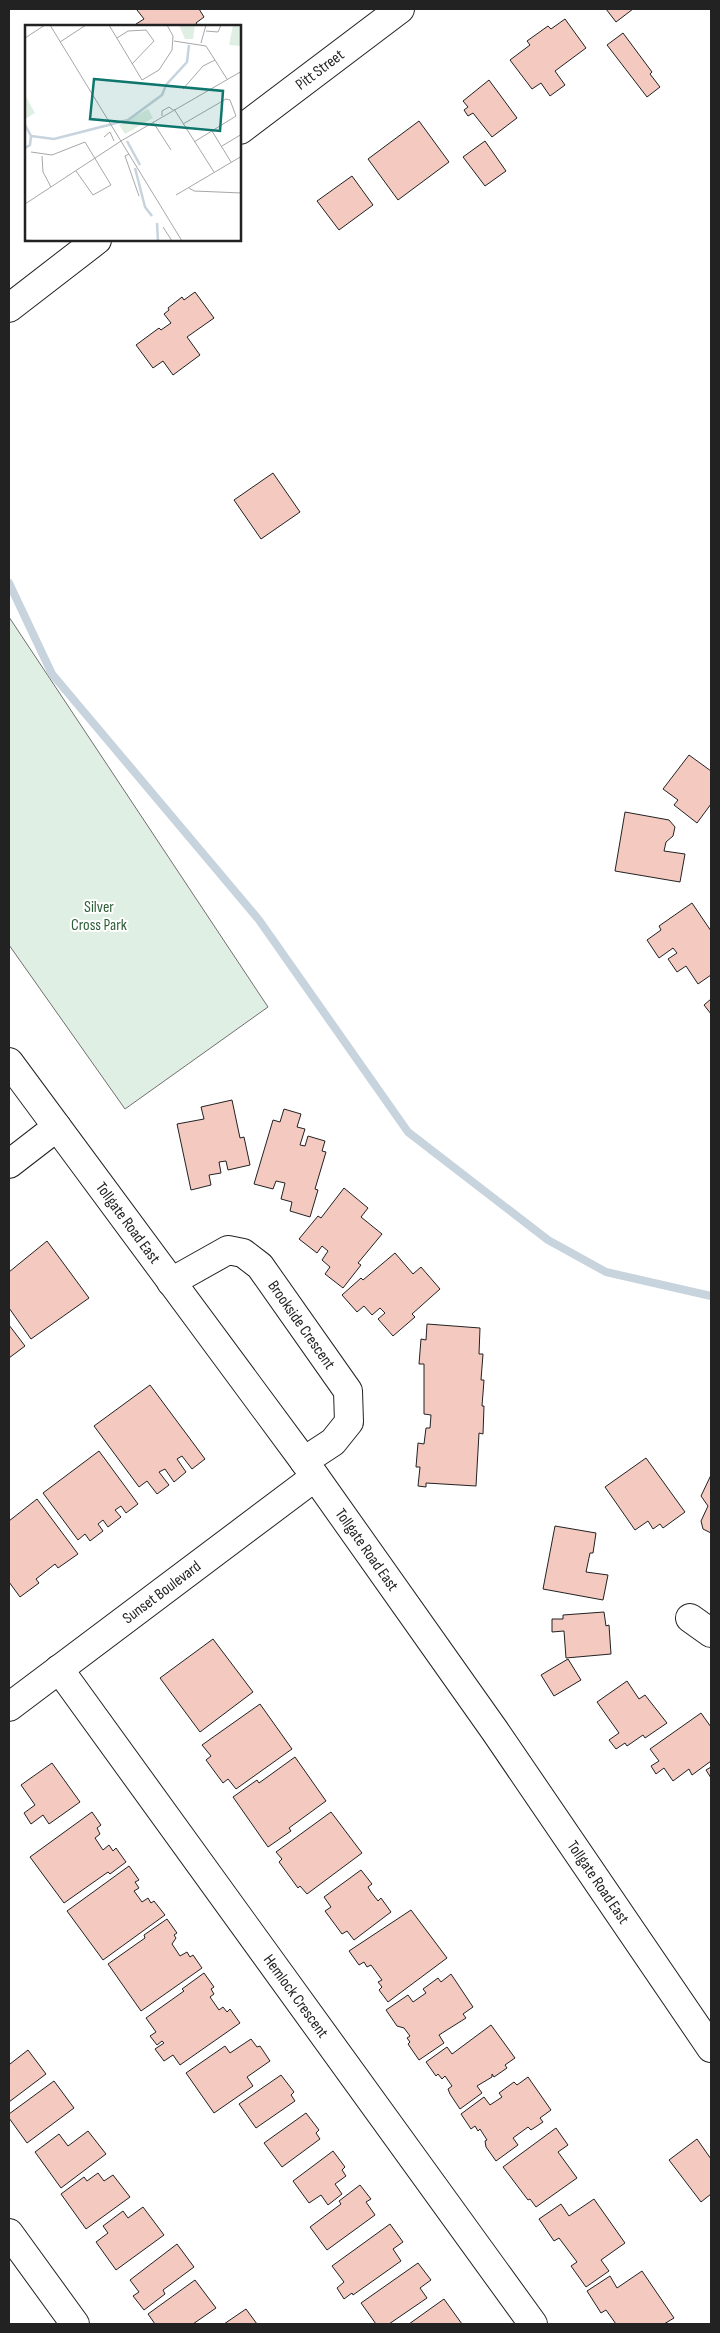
<svg xmlns="http://www.w3.org/2000/svg" width="720" height="2333" viewBox="0 0 720 2333" font-family="'Sofia Sans Condensed',sans-serif">
<style>
.green{fill:#e0efe3;stroke:#6f6f6f}
.lines{fill:none;stroke-linecap:round;stroke-linejoin:round}
.stream{stroke:#c7d3dd;stroke-width:8}
.building{fill:#f3c9c0;stroke:#222}
.minor-casing{stroke:#222;stroke-width:30}
.minor{stroke:#fff;stroke-width:28}
.labels{text-anchor:middle;dominant-baseline:central;stroke-width:4;stroke-linejoin:round;paint-order:stroke}
.street-label{font-size:16px;fill:#222;stroke:#fff}
.park-label{font-size:16px;fill:#2f5e38;stroke:#fff}
.inset-river{fill:none;stroke:#c7d3dd;stroke-width:2.5}
.inset-road{fill:none;stroke:#a7a7a7;stroke-width:1}
.view{fill:#0f766e;fill-opacity:0.15;stroke:#0f766e;stroke-width:2.5}
.inset-edge{fill:none;stroke:#222;stroke-width:2.5}
</style>
<rect width="100%" height="100%" fill="#fff"/>
<path class="green" d="M9,617L268,1007L125,1109L9,945Z"/>
<g class="lines">
<path class="stream" d="M9,583L52,674L259,920L408,1132L548,1240L606,1272L711,1296"/>
</g>
<path class="building" d="M139,9H199L204,17L196,23L198,26H138L136,24L144,19L137,10Z
M606,9H633L616,22Z
M565,19L586,48L555,71L565,85L550,96L541,83L532,89L510,60L530,45L527,41L548,26L551,29Z
M623,33L652,72L650,74L660,87L647,97L607,45Z
M489,80L517,118L492,137L473,113L468,116L464,110L468,107L463,101Z
M419,121L449,162L398,200L368,159Z
M485,141L506,171L485,186L463,157Z
M352,176L373,205L339,230L317,201Z
M195,292L214,318L187,337L200,355L173,375L163,361L153,368L136,345L159,328L161,330L171,323L164,314L169,310L168,308L182,297L184,300Z
M273,473L300,512L261,539L234,500Z
M689,755L711,771V804L697,823L674,805L678,800L663,789Z
M625,812L669,820L675,827L673,836L666,842L664,851L685,854L680,882L615,871Z
M692,903L711,931V975L698,984L686,966L677,972L668,959L677,953L673,948L659,958L647,940L661,930L659,926Z
M711,999V1014L704,1005Z
M232,1100L240,1138L244,1137L250,1165L228,1170L226,1161L219,1162L221,1173L209,1175L211,1185L191,1190L177,1124L204,1119L201,1107Z
M284,1109L301,1114L297,1127L305,1129L300,1145L305,1146L308,1136L325,1141L322,1151L326,1152L315,1189L318,1190L310,1217L290,1211L292,1202L281,1199L285,1183L276,1181L273,1189L254,1184L273,1120L280,1122Z
M344,1188L368,1208L361,1217L382,1234L358,1263L361,1265L343,1288L325,1274L330,1267L322,1260L328,1251L322,1246L317,1253L299,1239L318,1216L321,1218Z
M47,1241L89,1298L31,1339L9,1308V1272Z
M395,1253L413,1274L421,1267L440,1289L412,1314L415,1317L393,1336L378,1319L385,1313L380,1308L372,1315L364,1306L357,1312L342,1295L361,1278L363,1280Z
M427,1324L480,1328L479,1354H483L481,1380H484L482,1406H484L483,1434L479,1433L476,1486L426,1483V1487L418,1486L420,1467H416L418,1443L424,1444L426,1428H430L431,1415L424,1414V1364H419L421,1339L426,1340Z
M9,1325L25,1346L9,1358Z
M150,1385L205,1459L192,1469L182,1456L177,1459L186,1472L174,1482L165,1469L159,1472L169,1485L157,1494L147,1481L139,1487L94,1426Z
M99,1451L138,1504L126,1513L121,1506L115,1510L121,1517L108,1527L103,1520L98,1524L103,1531L90,1541L85,1534L78,1540L43,1493Z
M646,1458L685,1512L663,1528L660,1524L653,1529L648,1521L635,1530L605,1487Z
M711,1475V1533L703,1529L701,1521L708,1506L701,1496Z
M37,1499L78,1554L58,1568L55,1564L36,1579L39,1583L20,1597L9,1582V1521Z
M555,1526L596,1533L593,1553H590L586,1572L608,1575L603,1600L543,1589Z
M604,1612L606,1626L609,1625L611,1654L566,1658L564,1631L552,1632V1619H563V1615Z
M213,1639L253,1692L200,1732L160,1678Z
M568,1659L581,1680L554,1696L541,1675Z
M627,1681L639,1699L645,1695L667,1723L645,1738L643,1735L627,1746L625,1743L616,1749L609,1740L619,1733L597,1702Z
M260,1704L292,1749L236,1789L228,1779L223,1783L206,1760L211,1756L202,1745Z
M701,1713L711,1727V1761L692,1775L689,1769L673,1781L664,1768L656,1774L651,1766L659,1761L650,1749Z
M295,1757L326,1801L289,1828L291,1831L268,1847L233,1797L257,1780L259,1783Z
M52,1763L80,1802L49,1824L43,1815L31,1824L24,1813L35,1805L21,1785Z
M711,1767V1778L706,1770Z
M92,1812L101,1825L97,1828L100,1834L95,1838L103,1850L109,1845L113,1851L116,1848L126,1862L110,1874L108,1872L64,1903L30,1857Z
M331,1812L362,1853L307,1894L300,1886L298,1888L279,1862L282,1859L276,1852Z
M129,1866L139,1880L135,1882L139,1888L134,1891L142,1902L148,1898L151,1903L154,1901L165,1915L103,1960L67,1911Z
M361,1870L372,1884L368,1887L371,1892L378,1901L381,1898L391,1912L354,1940L347,1931L342,1934L325,1911L331,1907L324,1897Z
M411,1910L447,1958L388,2002L379,1990L382,1987L378,1982L382,1980L371,1965L367,1967L364,1962L359,1965L349,1951Z
M167,1919L177,1933L174,1935L176,1938L172,1944L180,1956L187,1952L190,1957L193,1955L202,1968L141,2011L108,1964L145,1938L144,1935Z
M204,1973L214,1987L211,1989L214,1994L210,1997L219,2010L223,2007L227,2012L230,2009L240,2023L180,2065L173,2055L164,2061L155,2049L164,2043L162,2041L157,2045L150,2036L156,2032L146,2018L184,1991L182,1989Z
M451,1974L473,2007L463,2014L466,2018L439,2035L444,2043L419,2060L408,2044L410,2042L407,2038L410,2036L404,2028L397,2026L386,2010L408,1995L413,2002L426,1993L423,1989L438,1978L441,1982Z
M491,2025L515,2058L505,2065L507,2068L494,2077L492,2074V2077L477,2086L482,2093L460,2109L450,2094L448,2089L452,2086L445,2076L442,2079L438,2074L436,2076L426,2062L447,2047L452,2054Z
M251,2039L257,2047L260,2046L270,2061L247,2077L253,2086L214,2113L186,2073L225,2046L230,2053Z
M28,2050L46,2074L9,2102V2061L10,2064Z
M281,2075L294,2092L291,2095L295,2101L256,2128L239,2104Z
M528,2077L551,2110L540,2118L543,2122L531,2130L528,2127L513,2138L518,2145L496,2161L486,2147L485,2141L487,2140L480,2129L478,2131L475,2126L471,2129L461,2114L484,2097L490,2105L502,2097L499,2093L514,2082L517,2085Z
M54,2081L74,2108L27,2143L9,2118V2114Z
M306,2113L319,2130L316,2133L320,2139L282,2167L264,2143Z
M556,2128L568,2145L558,2152L577,2178L536,2207L530,2199L528,2200L503,2167Z
M88,2131L106,2154L61,2188L35,2152L59,2134L68,2146Z
M697,2139L711,2159V2194L701,2202L669,2160Z
M333,2151L345,2167L342,2170L346,2176L335,2184L342,2194L328,2205L321,2195L309,2203L293,2181Z
M98,2173L104,2181L113,2175L130,2197L86,2229L61,2194L84,2177L87,2181Z
M360,2185L371,2199L366,2202L375,2215L327,2250L310,2227L341,2204L339,2201Z
M594,2199L625,2243L601,2260L609,2271L586,2287L571,2266L577,2262L559,2238L554,2241L539,2219L561,2204L569,2216Z
M143,2207L164,2235L116,2270L96,2242L108,2233L103,2226L123,2211L128,2218Z
M390,2224L403,2242L393,2249L401,2261L353,2295L352,2293L344,2299L337,2288L344,2282L332,2266Z
M177,2244L194,2267L163,2290L165,2294L144,2310L133,2296L139,2292L130,2280Z
M418,2263L431,2280L420,2288L427,2298L389,2324H376L361,2303Z
M642,2271L674,2318L664,2324H616L606,2310L601,2313L587,2291L610,2276L617,2288Z
M195,2280L216,2308L193,2324H155L148,2314Z
M444,2299L462,2324H409Z
M246,2309L257,2324H224Z"/>
<g class="lines">
<g class="minor-casing">
<g id="minor">
<path id="s1" d="M240,130L400,9"/>
<path d="M9,308L97,240"/>
<path id="s2" d="M9,1062L304,1461L495,1731L711,2048"/>
<path d="M9,1164L57,1127"/>
<path id="s3" d="M171,1282L228,1250L243,1253L260,1266L348,1391L349,1422L333,1442L304,1461"/>
<path d="M690,1618L711,1633"/>
<path id="s4" d="M59,1669L533,2324"/>
<path id="s5" d="M9,1707L315,1477"/>
<path d="M9,2233L75,2324"/>
</g>
</g>
<use href="#minor" class="minor"/>
</g>
<g class="labels">
<g class="street-label">
<text stroke="none"><textPath href="#s1" startOffset="100">Pitt Street</textPath></text>
<text stroke="none"><textPath href="#s2" startOffset="200">Tollgate Road East</textPath></text>
<text stroke="none"><textPath href="#s3" startOffset="174">Brookside Crescent</textPath></text>
<text stroke="none"><textPath href="#s2" startOffset="605">Tollgate Road East</textPath></text>
<text stroke="none"><textPath href="#s5" startOffset="191">Sunset Boulevard</textPath></text>
<text stroke="none"><textPath href="#s2" startOffset="1010">Tollgate Road East</textPath></text>
<text stroke="none"><textPath href="#s4" startOffset="404">Hemlock Crescent</textPath></text>
</g>
<g class="park-label">
<text x="99" y="907">Silver<tspan x="99" dy="18">Cross Park</tspan></text>
</g>
</g>
<g transform="translate(25 25)">
<rect width="216" height="216" fill="#fff"/>
<path d="M154,0H170L168,14H160ZM208,0H216V21L204,20ZM0,70L10,88L0,94ZM123,84L128,93L100,109L94,100Z" fill="#e0efe3"/>
<path class="inset-river" d="M0,100L6,111L5,120L0,123M6,111L29,114L103,95L137,70L141,60L162,37L164,20M102,116L115,140M110,143L120,182L127,191M132,198L133,216"/>
<path class="inset-road" d="M25,0L157,216M84,0L117,55L134,45L147,25L148,11L142,0M181,6L193,7L196,0M0,13L20,0M92,13L103,6L121,5L129,16L107,39M149,16L181,21L202,54M35,17L61,0M176,18L181,0M158,64L178,41L190,35M149,84L189,147M137,91V86L144,82L148,85M128,97L146,125M158,99L201,74L205,75L211,91L169,117M187,106L206,137M79,112L85,107L89,116M197,121L217,109M6,127L27,130L60,117L86,160L68,170L51,146M104,129L100,131L114,171M17,131L18,147L26,162M164,163L169,166L217,168M151,170L217,131M0,179L96,116L217,46M138,202L147,216M0,215L16,216"/>
<path class="view" d="M69,54L198,66L195,106L65,94Z"/>
<rect width="216" height="216" class="inset-edge"/>
</g>
<rect width="720" height="2333" fill="none" stroke="#222222" stroke-width="20"/>
</svg>
